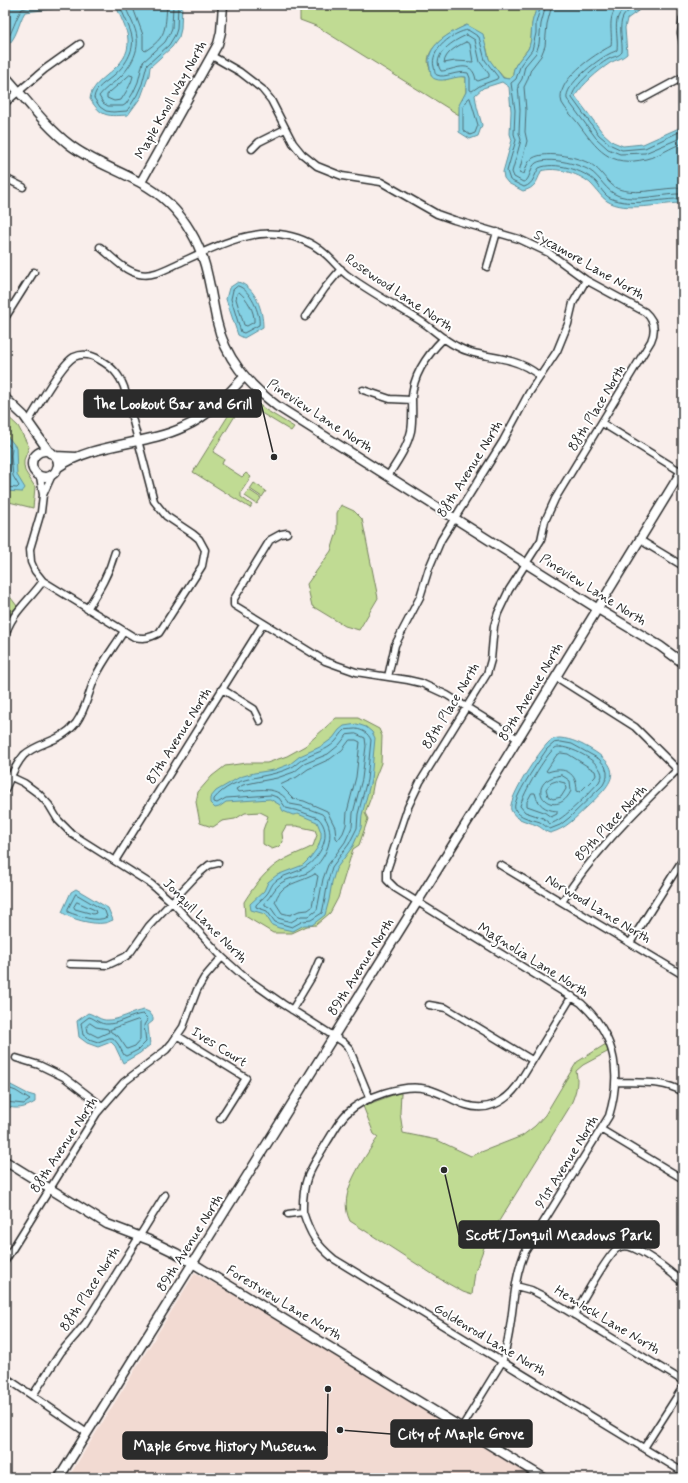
<svg xmlns="http://www.w3.org/2000/svg" width="688" height="1483" viewBox="0 0 688 1483" font-family="Mynerve,sans-serif">
<style>
.built{fill:#f2dad2}
.green{fill:#c0db93;stroke:#76835f}
.water{fill:#84d1e4;stroke:#608f9a}
.lines{fill:none;stroke-linecap:round;stroke-linejoin:round}
.shore{stroke:#4f6d75;stroke-width:1}
.street-casing{stroke:#2b2b2b;stroke-width:9}
.secondary-casing{stroke:#2b2b2b;stroke-width:11}
.street{stroke:#fff;stroke-width:6}
.secondary{stroke:#fff;stroke-width:8}
.labels{text-anchor:middle;dominant-baseline:central;stroke-width:4;stroke-linejoin:round;paint-order:stroke}
.street-label{font-size:14px;fill:#2b2b2b;stroke:#fff}
.leader{fill:none;stroke:#2b2b2b;stroke-width:1.5}
.callout-dot{fill:#2b2b2b;stroke:#fff;stroke-width:1.5}
.callout{fill:#2b2b2b;stroke:#2b2b2b;stroke-width:1.5}
.callout-label{font-size:15px;text-anchor:middle;font-weight:bold;fill:#fff}
</style>
<rect width="100%" height="100%" fill="#f9eeeb"/>
<filter id="ink" filterUnits="userSpaceOnUse"><feTurbulence type="fractalNoise" baseFrequency=".025" numOctaves="2"/><feDisplacementMap in="SourceGraphic" scale="8" xChannelSelector="R" yChannelSelector="G"/><feConvolveMatrix kernelMatrix="1 2 1 2 8 2 1 2 1" color-interpolation-filters="sRGB"/></filter>
<g filter="url(#ink)">
<path class="built" d="M195,1273L252,1304L534,1478H68Z"/>
<path class="green" d="M300,5H538C536,10 534,15 533,20C530,30 533,40 528,49C522,57 512,66 513,76L509,79L504,78L491,63L489,59L486,45L467,25C453,31 420,48 430,69L445,80L456,76L466,77V92L460,105L459,115L316,26L300,20Z
M243,392L266,410L294,427L291,431L248,405L245,408L241,406L213,452L224,459L222,464L242,477L246,473L251,477L241,492V497L252,505L250,508L193,472Z
M5,414L18,426L29,447L24,460V466L25,471L35,487L33,508L5,501Z
M254,483L266,491L262,497L250,489Z
M249,490L261,498L257,504L245,496Z
M341,505L354,511L362,519L378,598L359,630L345,626L312,606L307,584L331,551L337,532V513Z
M5,590L17,606L9,615L5,613Z
M336,718H358L379,729L382,736L381,763L374,781L371,797L365,813L368,819L359,845L353,849L338,898L330,913L316,925L307,926L292,933H273L245,916L244,902C254,886 267,868 285,859C294,854 304,851 313,846L317,835L315,830L296,826H286L282,833L283,842L278,847L272,849L263,844V830L268,816L260,812L245,813L235,819L222,821L213,827L209,826L200,823L196,802L198,792L212,776L225,766L246,763H267L287,756L305,746Z
M606,1044L609,1051L583,1065L576,1071C579,1084 575,1096 569,1108L486,1242L475,1272L472,1295L463,1292L440,1279L350,1221C336,1193 364,1160 378,1137L374,1134L363,1106L401,1092L400,1113L403,1133L437,1140L471,1156L522,1136L535,1126L545,1115L570,1073L577,1062Z"/>
<path class="water" d="M5,5H67L52,9L25,12C18,23 17,40 5,47Z
M116,5H182L181,29L179,37L172,47L150,67L149,75L141,97L128,115C108,116 102,118 90,99C92,76 130,70 128,40C128,30 119,15 116,5Z
M538,5H644L638,11L627,19L625,28L627,54C620,60 617,59 610,63C597,72 584,83 575,96L602,132L613,142L623,146L643,144L679,128H683V203C661,203 626,213 607,201C601,197 597,190 592,185C582,174 555,166 541,171C537,182 535,188 523,191L508,183L504,178L503,172L512,140L510,134L511,111L509,87L502,82L483,88L475,95L477,107L482,125L478,136L470,139L459,132V105L466,92V77C456,75 444,83 435,79C430,77 431,73 430,68C423,46 451,32 467,25L483,34L489,59L503,78L509,79L513,76C512,65 522,58 528,49C532,41 531,32 532,23C533,17 536,11 538,5Z
M238,282C256,287 263,311 263,327L244,338L238,335L226,299L229,288Z
M5,437L9,438L16,447L17,475L25,488L22,492L5,491Z
M357,724L366,727L372,732L375,738L371,780L362,815L361,828L353,846L336,869L332,882L329,900L325,915L312,925H304L293,931L279,928L272,925L265,914L251,910L250,904L264,891L268,882L277,875L303,865L310,858L318,847L321,838V832L317,822L298,814L293,815L283,811L280,805L270,799L226,802L219,807L215,808L210,803V798L216,791L240,777L254,773L274,770L290,764L300,756L322,746L333,738L339,730L344,726Z
M560,738C572,739 582,744 592,750C627,771 609,786 587,807C575,818 566,829 550,833C546,832 543,829 540,827C531,821 516,822 511,810C507,799 540,750 549,742C552,739 556,738 560,738Z
M76,889L108,908L113,920C110,921 107,923 104,923C94,925 69,919 62,912L71,892Z
M144,1010L149,1012L153,1017V1021L148,1025L150,1045L140,1053L123,1063L115,1046L111,1042L98,1047L87,1043L79,1037L77,1021L88,1013C96,1015 100,1021 109,1020C119,1020 132,1012 144,1010Z
M7,1083L28,1094L35,1096V1102C25,1108 17,1110 5,1106V1084Z"/>
<g class="lines">
<path class="shore" d="M120,5C123,16 130,26 132,37C135,51 124,67 114,75C107,82 95,87 94,98L100,107L106,111L113,112L127,111L137,95L142,84L147,65L169,45L175,35L177,29L178,5
M125,5C128,16 136,26 137,38C139,53 129,69 118,79C111,85 104,89 99,96L103,103L108,106H123L126,104L133,93L138,82L143,62L165,42L170,33L172,28L173,5
M132,5L143,35V49L145,51C167,37 165,29 167,5
M541,5L536,23V33L532,50L521,64L516,79L511,83L515,110L514,134L516,140L507,171L510,180L524,187C534,184 534,175 539,168C554,161 584,170 596,182C600,187 604,195 610,198C632,208 660,198 683,199
M546,5L541,24L539,44L536,53L525,66L522,79L518,85L520,110L519,133L521,140L512,172L514,177L523,182L526,181C531,176 530,167 536,163C547,156 579,164 589,170C601,177 605,191 619,196C638,202 664,193 683,194
M552,5L547,24L545,46L541,56L531,69L527,81L524,87L526,110L525,132L527,141L519,172L524,174C526,168 527,162 533,158C546,150 583,157 595,167C604,174 610,188 622,190C641,195 663,187 683,188
M619,5C606,17 613,31 611,46C595,54 554,81 562,103C566,110 572,116 577,122C597,149 609,168 646,159C659,156 671,147 683,143
M630,5C609,16 619,32 617,50C615,52 612,52 609,54C597,60 564,85 567,99L596,138L608,149L620,154L645,153L683,137
M639,5C634,9 626,11 623,17C618,27 623,42 622,52C619,56 616,56 611,58C601,62 571,87 572,98L599,135L611,145L622,150L645,148L679,132H683
M468,30L479,37L485,60L498,77L497,79L481,85L472,91L470,90V78L468,73C456,70 445,79 437,75C434,74 435,70 434,67C429,50 453,32 468,30Z
M467,35L475,40L480,62L489,74V77L478,81L476,80C472,57 453,71 441,71C430,55 454,40 467,35Z
M466,42L470,44L473,62L455,61L444,63C445,53 457,46 466,42Z
M5,43C13,32 15,19 22,9L29,7L53,5
M130,75L133,76C131,85 126,92 121,100L114,101L107,98V95Z
M470,98L478,125L475,133L470,135L463,130V107L468,99Z
M238,286C250,289 261,314 259,325L244,333L241,332L231,299L233,290Z
M239,292C247,298 255,312 254,322L247,326L244,325L236,299L237,294Z
M5,441L12,449L11,456L13,476L19,486L17,488L5,487
M356,729C363,730 368,733 371,740L367,780L358,814L357,828L349,844L332,867L328,881L325,899L322,913L311,920L303,921L292,927L275,922L267,911L256,907V905C259,901 264,898 267,894C271,889 271,884 277,880C285,874 297,873 305,867C320,858 334,833 318,818L299,811L286,808L279,798L271,795L226,798L217,803L214,802V799C235,774 264,780 290,768C295,766 298,762 303,759C314,753 326,751 335,742C339,738 341,733 345,730Z
M356,734L365,738L366,746L362,779L353,813L352,827L345,842L328,865L323,879L317,910L309,916H301L291,922L278,918L271,908L265,905V902C271,897 274,888 281,883C288,878 298,877 307,873C326,862 339,832 322,814L301,806L290,804C278,784 258,790 238,792L236,789L243,785L256,782L277,778L294,772L304,764L328,754L339,745L347,735Z
M350,740H356L360,742L356,777L347,812L346,825L343,833L338,840L336,838L335,827L327,811L304,801L294,799L280,785L297,777L308,769L330,759L342,750Z
M561,742L572,744L599,759L605,766L607,772V777L603,785L569,818L560,825L550,829C546,827 543,824 540,822C532,819 519,818 515,809C511,800 541,758 547,749L554,743Z
M561,747C574,748 602,762 602,776L599,782C589,793 564,820 550,824L543,818L525,812L520,806C523,794 545,755 555,748C557,747 558,747 561,747Z
M561,753L568,754L595,771L596,775L595,777L580,792L577,791C577,773 565,766 548,772L546,771L556,756Z
M561,775L566,778L570,781L571,791C558,818 529,796 546,781C550,778 555,776 561,775Z
M557,781L565,783L566,789L561,797L553,799L548,796L546,789L551,783Z
M532,793H535C538,805 545,810 557,811V814L551,817L544,812L527,806V802Z
M315,874L318,876L312,907L308,910L299,911L290,915L282,913L275,902C276,899 278,894 281,891C286,884 306,880 315,874Z
M76,894L105,911L107,917C97,923 79,916 68,912V909Z
M77,902L95,910L96,913L93,914L75,909L74,907Z
M143,1014L148,1019L144,1025L146,1042L138,1050L126,1056L124,1055L118,1044L113,1038H109L98,1042L89,1039L83,1035L81,1023L89,1017C95,1018 99,1025 109,1024C121,1023 131,1015 143,1014Z
M138,1020L140,1022V1040L135,1046L127,1049L118,1036L111,1032L110,1030Z
M90,1023L96,1027L108,1029L109,1032L98,1037L88,1032L87,1026Z
M5,1087L16,1091L30,1100L24,1104L5,1102"/>
<g class="street-casing">
<path id="street" d="M683,18L681,33L683,43
M212,56L240,72L262,89L271,100L293,143L302,154L317,166L342,176L381,182L437,214L454,220L519,239L549,253L586,280L645,312C654,320 656,330 651,341L555,499L545,521L541,540L509,590L498,613L494,626L491,660L487,674L420,782L408,807L387,870V880L395,888L581,1003C616,1035 622,1073 609,1116L525,1252C510,1287 515,1326 502,1362L462,1427
M642,99L683,77
M5,103L45,69L80,44
M252,149L259,142L285,129
M5,178L23,187
M100,247C111,256 124,271 139,274C153,277 166,269 179,263C208,250 246,230 279,234C295,236 311,242 323,252C332,259 338,268 347,275C370,292 395,305 419,320C432,328 442,339 456,346C473,356 492,355 511,361C522,364 531,369 540,376
M487,267L497,232
M305,317L325,288L341,269
M5,318L34,272
M363,390L390,399L412,400
M28,422C37,408 61,364 74,357C83,353 92,355 100,360C112,367 119,374 124,387L154,501L166,516L193,534L199,539L205,550L202,566L159,633C150,638 144,639 134,637L43,581L35,571L31,562L30,549L41,512L43,495
M602,423L683,473
M40,476L43,495L52,475
M388,476C397,462 407,448 411,431C413,420 412,409 412,397C413,375 428,354 444,338
M287,533L281,534L270,540L234,599V605L325,661L356,672L408,680L421,683L447,695L518,739
M640,540L683,566
M87,609C99,590 109,574 115,552
M5,637C10,614 30,600 43,581
M388,677L395,645L420,597L429,568L441,540L503,441L529,393L557,351L568,324L573,303L586,280
M556,677L635,727L683,775
M222,689L254,709L260,721
M5,774L24,783L39,794L49,805L58,820L72,834L151,884L172,902L222,957L243,976L283,1004L343,1042L349,1048L370,1099
M5,790C10,778 15,765 24,755C40,741 60,743 76,723C86,709 88,694 95,678C102,662 115,646 124,631
M115,861L263,624
M500,865L683,975
M562,902C594,850 640,807 683,764
M630,943L683,859
M70,964L108,965L125,957L130,953L149,926L196,876L209,865L218,863
M429,1005L446,1008L532,1060
M292,1010L313,975L319,961
M178,1036L246,1078L220,1119
M16,1058L39,1065L64,1077L102,1106
M616,1082C639,1083 663,1080 683,1092
M602,1130L683,1179
M303,1212C310,1234 316,1244 334,1259L683,1472
M288,1214L303,1212C302,1178 311,1169 327,1142C333,1133 338,1122 346,1114C363,1097 404,1083 427,1089C441,1092 453,1101 466,1105C487,1112 505,1102 517,1086L572,996
M5,1261L97,1113L124,1082L166,1050L172,1043L183,1027L197,990L204,978L222,957
M516,1286L531,1290L543,1296L683,1381
M574,1315C581,1303 609,1252 618,1248C622,1246 628,1246 633,1248C649,1255 670,1271 683,1283
M5,1377L87,1433
M33,1395L61,1352L75,1336L85,1324L165,1195
M644,1448L683,1387"/>
</g>
<g class="secondary-casing">
<path id="secondary" d="M5,76C26,99 45,126 70,145C91,161 116,169 139,182C160,193 179,211 191,232C208,260 210,291 217,322C225,358 248,384 277,406L598,609L660,646L683,663
M141,182L218,44L221,32L223,5
M5,398L24,416L50,453
M32 464a13 13 0 1 1 26 0a13 13 0 1 1-26 0Z
M55,456L76,457
M57,468C94,442 144,446 184,427C209,416 226,396 244,377
M5,1161L107,1224L149,1240L176,1253L544,1478
M59,1478L469,819L683,469"/>
</g>
<use href="#street" class="street"/>
<use href="#secondary" class="secondary"/>
</g>
</g>
<g class="labels">
<g class="street-label">
<text transform="translate(171 100) rotate(-61)">Maple Knoll Way North</text>
<text transform="translate(589 265) rotate(30)">Sycamore Lane North</text>
<text transform="translate(399 293) rotate(34)">Rosewood Lane North</text>
<text transform="translate(597 408) rotate(-59)">88th Place North</text>
<text transform="translate(320 416) rotate(33)">Pineview Lane North</text>
<text transform="translate(470 469) rotate(-58)">88th Avenue North</text>
<text transform="translate(593 590) rotate(32)">Pineview Lane North</text>
<text transform="translate(531 692) rotate(-59)">89th Avenue North</text>
<text transform="translate(451 706) rotate(-59)">88th Place North</text>
<text transform="translate(179 736) rotate(-58)">87th Avenue North</text>
<text transform="translate(611 823) rotate(-47)">89th Place North</text>
<text transform="translate(598 909) rotate(31)">Norwood Lane North</text>
<text transform="translate(205 921) rotate(45)">Jonquil Lane North</text>
<text transform="translate(533 960) rotate(32)">Magnolia Lane North</text>
<text transform="translate(361 967) rotate(-58)">89th Avenue North</text>
<text transform="translate(219 1047) rotate(32)">Ives Court</text>
<text transform="translate(64 1145) rotate(-57)">88th Avenue North</text>
<text transform="translate(567 1162) rotate(-58)">91st Avenue North</text>
<text transform="translate(190 1243) rotate(-58)">89th Avenue North</text>
<text transform="translate(90 1289) rotate(-57)">88th Place North</text>
<text transform="translate(284 1303) rotate(31)">Forestview Lane North</text>
<text transform="translate(607 1320) rotate(31)">Hemlock Lane North</text>
<text transform="translate(490 1340) rotate(31)">Goldenrod Lane North</text>
</g>
</g>
<path class="leader" d="M274 457L261 403M444 1170L459 1235M340 1430L391 1434M328 1389L327 1446"/>
<g class="callout-dot">
<circle cx="274" cy="457" r="4"/>
<circle cx="444" cy="1170" r="4"/>
<circle cx="340" cy="1430" r="4"/>
<circle cx="328" cy="1389" r="4"/>
</g>
<g class="callout">
<rect x="84" y="390" width="177" height="27" rx="4"/>
<rect x="459" y="1221" width="200" height="27" rx="4"/>
<rect x="391" y="1420" width="141" height="27" rx="4"/>
<rect x="123" y="1432" width="204" height="27" rx="4"/>
</g>
<g class="callout-label">
<text x="173" y="409">The Lookout Bar and Grill</text>
<text x="559" y="1240">Scott/Jonquil Meadows Park</text>
<text x="461" y="1439">City of Maple Grove</text>
<text x="225" y="1451">Maple Grove History Museum</text>
</g>
<rect width="688" height="1483" fill="none" stroke="#fff" stroke-width="20"/>
<rect x="10" y="10" width="668" height="1463" fill="none" stroke="#2b2b2b" stroke-width="1.5" filter="url(#ink)"/>
</svg>
